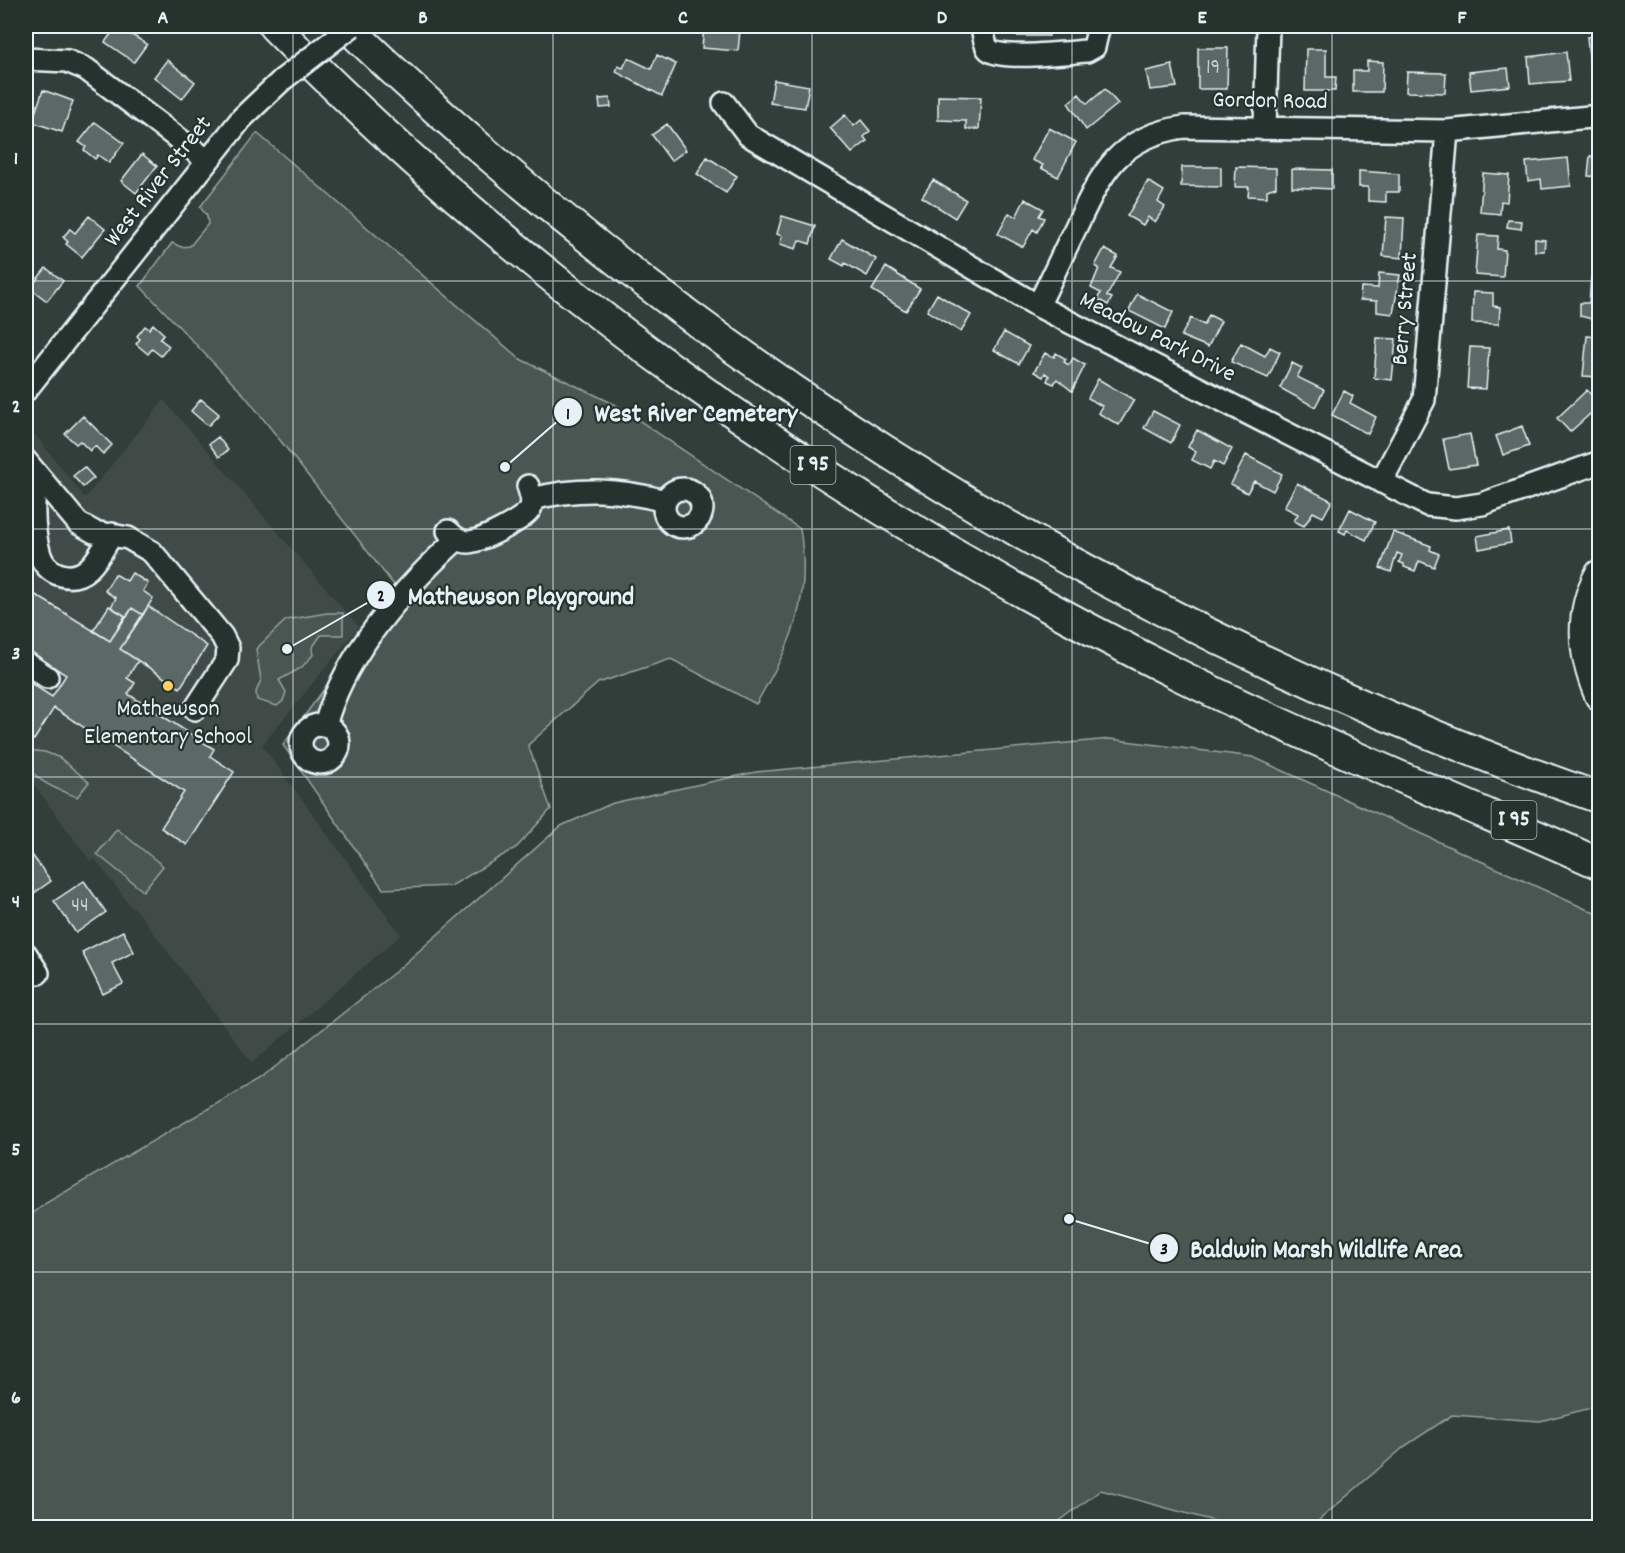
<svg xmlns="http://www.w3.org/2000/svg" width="1625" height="1553" viewBox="0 0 1625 1553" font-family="Dekko,sans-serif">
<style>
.built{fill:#3f4b46}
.green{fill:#495651;stroke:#98a4a4;stroke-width:1.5}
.building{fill:#5c6865;stroke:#e8f1f8;stroke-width:1.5}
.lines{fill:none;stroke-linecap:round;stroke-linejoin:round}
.minor-casing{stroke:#e8f1f8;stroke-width:26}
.highway-casing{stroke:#e8f1f8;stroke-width:34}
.minor{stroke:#26332d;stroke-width:21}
.highway{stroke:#26332d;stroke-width:30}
.minor-bridge-casing{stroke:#e8f1f8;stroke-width:26;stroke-linecap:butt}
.minor-bridge{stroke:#26332d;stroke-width:21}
.grid{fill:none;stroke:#e8f1f8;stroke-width:1.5;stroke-opacity:0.55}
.poi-dot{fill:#ffd166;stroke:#26332d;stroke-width:2}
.labels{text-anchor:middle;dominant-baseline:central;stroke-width:4.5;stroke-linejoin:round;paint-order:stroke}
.number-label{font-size:21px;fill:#c5cfd3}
.shield{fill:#26332d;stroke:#aeb8bb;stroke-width:1.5}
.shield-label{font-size:22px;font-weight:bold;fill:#e8f1f8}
.street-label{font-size:24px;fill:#e8f1f8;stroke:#26332d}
.poi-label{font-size:24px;fill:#e8f1f8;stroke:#26332d}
.leader{fill:none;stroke:#e8f1f8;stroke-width:2}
.callout-dot{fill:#e8f1f8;stroke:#26332d;stroke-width:2}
.mark-label{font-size:18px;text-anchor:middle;font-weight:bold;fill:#111}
.callout-label{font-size:26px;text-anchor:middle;font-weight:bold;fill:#e8f1f8;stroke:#26332d;stroke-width:4.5;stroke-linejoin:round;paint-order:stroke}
.neatline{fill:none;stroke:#e8f1f8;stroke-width:2}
.grid-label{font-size:20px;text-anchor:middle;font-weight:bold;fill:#e8f1f8}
</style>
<rect width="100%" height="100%" fill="#323e39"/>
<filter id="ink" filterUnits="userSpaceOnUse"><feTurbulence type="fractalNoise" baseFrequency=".0167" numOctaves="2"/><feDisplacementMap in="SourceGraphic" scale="12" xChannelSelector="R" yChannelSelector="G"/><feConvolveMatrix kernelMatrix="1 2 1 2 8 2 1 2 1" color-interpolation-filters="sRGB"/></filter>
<g filter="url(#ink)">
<path class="built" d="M164,400L359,627L262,745L401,935L252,1063L134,907L132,908L95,859L91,862L26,774V423L85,498Z"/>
<path class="green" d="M257,133L520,359L616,405L800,529C812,602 792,642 756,704L671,659L598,683L528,745L551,809L517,847L451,886L383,889L283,745L355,647L394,585L246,397L140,286L172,243L181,247L190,246L208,224L207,216L200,207Z
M327,613H343V635H321L312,648L313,655L301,668L279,680L286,692L283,701L277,706L257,700L256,692L261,680L256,649L286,620Z
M1110,739L1253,757L1599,915V1406L1540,1421L1452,1415L1405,1446L1311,1527H1236L1101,1490L1050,1528L26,1527V1219L46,1203L261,1078L395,972L561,826L613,803L756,772Z
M26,750L45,752L60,758L89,782L77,797C54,788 25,779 26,750Z
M117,829L163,866L143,891L97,854Z"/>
<path class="building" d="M117,26L147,44L134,62L105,42Z
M1017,26H1050L1049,36H1017Z
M704,27L740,30L738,51L702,48Z
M1600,36L1599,74L1591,75L1587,37Z
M1198,48H1228L1227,89H1198Z
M1306,49H1326V77H1336L1335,91H1305Z
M1566,52L1569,81L1530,84L1528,57Z
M657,55L676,64L662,96L616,72L618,66L623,68L628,58L651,69Z
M167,60L195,82L182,99L154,77Z
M1367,61L1383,62L1382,92H1353V71H1367Z
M1172,65L1177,87L1150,90L1146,71Z
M1508,68L1510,86L1471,90L1469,72Z
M1407,72L1446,73L1445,93L1406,92Z
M774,80L809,86L805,108L770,103Z
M1105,89L1118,104L1086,130L1068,103L1079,94L1087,104Z
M43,90L73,101L62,132L32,122Z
M938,96L981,97L979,129H966V121L938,120Z
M610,98L611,107L600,108L599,99Z
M845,115L854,126L861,120L870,131L864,137L867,141L852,153L830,128Z
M95,122L124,143L109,163L98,155L95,159L84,150L86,147L79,142Z
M667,124L686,150L671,161L652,135Z
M1049,128L1076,142L1058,177L1041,168L1043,165L1032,160Z
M142,154L157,166L136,193L121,181Z
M1590,156L1600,157V177L1588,176Z
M707,157L737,176L726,193L697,174Z
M1568,158L1571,186L1542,189L1541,179L1528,181L1526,162Z
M1182,167H1221V187L1181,186Z
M1236,167L1276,168V187L1267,190V197L1248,196L1249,187H1235Z
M1292,169L1332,170V189L1292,187Z
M1359,171L1399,174V192H1386V202L1368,201V187H1359Z
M1483,173L1509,175L1507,202L1501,201L1500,214L1480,212Z
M933,180L966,200L955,218L922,197Z
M1148,181L1164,191L1158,202L1165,207L1155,222L1148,217L1143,225L1127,216Z
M1025,199L1043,209L1039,216L1044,218L1037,232L1033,229L1023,247L998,234L1009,213L1016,217Z
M89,216L105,229L82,257L66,244L68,242L63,237L70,229L75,233Z
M782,216L815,226L810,244L799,240L796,249L780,244L782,236L777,234Z
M1596,216L1600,217V257H1593Z
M1386,217L1404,218L1402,258L1383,256Z
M1508,220L1522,221L1521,229L1507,227Z
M1478,235L1498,236L1497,249L1505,250L1503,277L1475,275Z
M842,239L876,259L867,276L845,263L844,266L831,259Z
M1535,239L1545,240L1544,251H1535Z
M1104,249L1118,256L1111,268L1120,272L1107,296L1112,298L1108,305L1097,299L1101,293L1091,288L1099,268L1095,266Z
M886,267L920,289L906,311L872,290Z
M46,268L63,281L47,301L30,288Z
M1379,273L1400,275L1393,314L1377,312V301L1360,300L1361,287L1378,288Z
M1591,277L1600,278V321L1580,316V303H1589Z
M1473,292L1493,293V306L1500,307L1499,324L1472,323Z
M937,294L971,315L961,332L927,311Z
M1137,294L1173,312L1165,329L1129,311Z
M1209,315L1221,321L1208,347L1181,336L1191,318L1204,325Z
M153,324L164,334L160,339L169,346L161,356L152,349L148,354L136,344L140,339L137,336L145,326L149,329Z
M1004,332L1029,346L1019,364L994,350Z
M1587,336L1600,337V377L1583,376Z
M1377,338L1396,339L1392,380L1374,378Z
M1241,343L1265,356L1270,347L1280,352L1268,378L1231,362Z
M1470,347L1489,348L1486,389L1467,388Z
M1045,353L1054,357L1056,353L1066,359L1064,362L1069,365L1073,358L1085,365L1072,391L1057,379L1054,384L1047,381L1049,376L1045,373L1043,377L1034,372Z
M1292,363L1302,368L1297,377L1324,390L1315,407L1280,388Z
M1098,379L1134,400L1119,425L1098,413L1102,406L1088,398Z
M1587,390L1600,405L1570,432L1557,418Z
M1344,391L1353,396L1350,403L1376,417L1368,434L1332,415Z
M201,399L219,414L208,426L191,411Z
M1153,411L1180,425L1171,443L1144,428Z
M83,416L112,445L103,454L95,446L90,451L80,441L76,444L65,434Z
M1522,426L1529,446L1503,455L1496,436Z
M1197,430L1232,449L1223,466L1214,461L1210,469L1192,460L1196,452L1188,447Z
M1470,434L1476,465L1449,469L1443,439Z
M218,437L228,450L219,457L209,444Z
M1246,455L1282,474L1273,491L1254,481L1247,493L1231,484Z
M84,467L94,478L83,487L73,476Z
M1297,483L1332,501L1323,517L1313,512L1304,526L1294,521L1298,514L1284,507Z
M1350,509L1375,522L1366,540L1347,530L1345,534L1339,531Z
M1509,530L1511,543L1479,549L1477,536Z
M1393,532L1431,546L1430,550L1439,554L1434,567L1419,561L1415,571L1404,567V564L1399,562L1402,555L1397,553L1391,572L1380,568Z
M132,573L148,583L143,591L153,598L143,615L132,608L127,617L111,607L116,598L105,591L115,574L127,581Z
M26,589L110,641L132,608L143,615L120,649L138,661L127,678L135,683L128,694L214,749L210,756L234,772L187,845L161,828L184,792L54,708L34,740L26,735V680L52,697L66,675L26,649Z
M109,606L125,616L110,641L93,631Z
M148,606L207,646L180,688L120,649Z
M27,848L51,881L27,898L26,849Z
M84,881L106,912L76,933L54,901Z
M123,931L134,952L112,963L123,984L103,994L82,952Z"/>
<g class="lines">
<g class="minor-casing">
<path id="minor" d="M982,26C983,32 984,43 988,49C997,61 1071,52 1087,51L1094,47L1099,26
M26,59L67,61L86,69L208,161
M724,103L748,135L1038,306L1427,505L1456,508L1482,504L1600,462
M1265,127L1268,26
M1038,306C1051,280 1063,253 1076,227C1102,172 1118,137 1184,127L1447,131L1600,116
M26,390L242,118L282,80
M26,461L78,523L94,532L128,538L152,552L222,636L228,648L227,660L195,709
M36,476C33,501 32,530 40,555C43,564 50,571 58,574C87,585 100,554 112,534
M1381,482L1424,400L1447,131
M664 508a19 19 0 1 1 38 0a19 19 0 1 1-38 0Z
M532,499C578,487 620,489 665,501
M448,531C454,537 460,542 468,542C480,542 525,519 530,509C534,502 530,493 528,486
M26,663L47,677
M301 744a19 19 0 1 1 38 0a19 19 0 1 1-38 0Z
M325,726C343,656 404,588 457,539
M26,954L38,973"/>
</g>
<g class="highway-casing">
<path id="highway" d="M274,26C534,292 847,510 1179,675C1317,744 1460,801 1600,864
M346,26C704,369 1130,635 1600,798
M1600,575C1579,614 1583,655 1600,695"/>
</g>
<use href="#minor" class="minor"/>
<use href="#highway" class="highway"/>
<g class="minor-bridge-casing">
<path id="minor-bridge" d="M282,80L352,26"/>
</g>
<use href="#minor-bridge" class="minor-bridge"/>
</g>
</g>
<path class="grid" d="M293,26V1528M553,26V1528M812,26V1528M1072,26V1528M1332,26V1528M26,281H1600M26,529H1600M26,777H1600M26,1024H1600M26,1272H1600"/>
<circle class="poi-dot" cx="168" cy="686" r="6"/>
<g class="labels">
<g class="number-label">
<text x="1213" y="69">19</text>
<text x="80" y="907">44</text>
</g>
<g class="shield">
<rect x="790.5" y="446" width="45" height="38" rx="4.5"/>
<rect x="1491.5" y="801" width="45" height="38" rx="4.5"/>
</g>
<g class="shield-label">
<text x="813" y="465">I 95</text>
<text x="1514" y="820">I 95</text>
</g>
<g class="street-label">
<text transform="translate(1270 102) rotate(1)">Gordon Road</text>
<text transform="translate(159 182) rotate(-52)">West River Street</text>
<text transform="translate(1406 309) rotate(-85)">Berry Street</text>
<text transform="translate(1157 338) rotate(27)">Meadow Park Drive</text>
</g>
<g class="poi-label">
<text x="168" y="710">Mathewson<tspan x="168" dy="28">Elementary School</tspan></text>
</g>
</g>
<path class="leader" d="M505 467L568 412M287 649L381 595M1069 1219L1164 1248"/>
<g class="callout-dot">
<circle cx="505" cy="467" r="6"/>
<circle cx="287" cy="649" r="6"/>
<circle cx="1069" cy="1219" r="6"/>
<circle cx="568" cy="412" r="15"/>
<circle cx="381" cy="595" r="15"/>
<circle cx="1164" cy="1248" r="15"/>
</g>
<g class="mark-label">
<text x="568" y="419">1</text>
<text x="381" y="601">2</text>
<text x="1164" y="1254">3</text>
</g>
<g class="callout-label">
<text x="696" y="421">West River Cemetery</text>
<text x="521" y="604">Mathewson Playground</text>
<text x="1326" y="1257">Baldwin Marsh Wildlife Area</text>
</g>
<rect width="1625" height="1553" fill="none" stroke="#26332d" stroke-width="66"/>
<rect x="33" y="33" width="1559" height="1487" class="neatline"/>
<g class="grid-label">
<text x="163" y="23">A</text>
<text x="423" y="23">B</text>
<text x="683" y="23">C</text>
<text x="942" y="23">D</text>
<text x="1202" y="23">E</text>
<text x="1462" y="23">F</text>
<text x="16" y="164">1</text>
<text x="16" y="412">2</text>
<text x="16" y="659">3</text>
<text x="16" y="907">4</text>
<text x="16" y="1155">5</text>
<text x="16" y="1403">6</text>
</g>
</svg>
